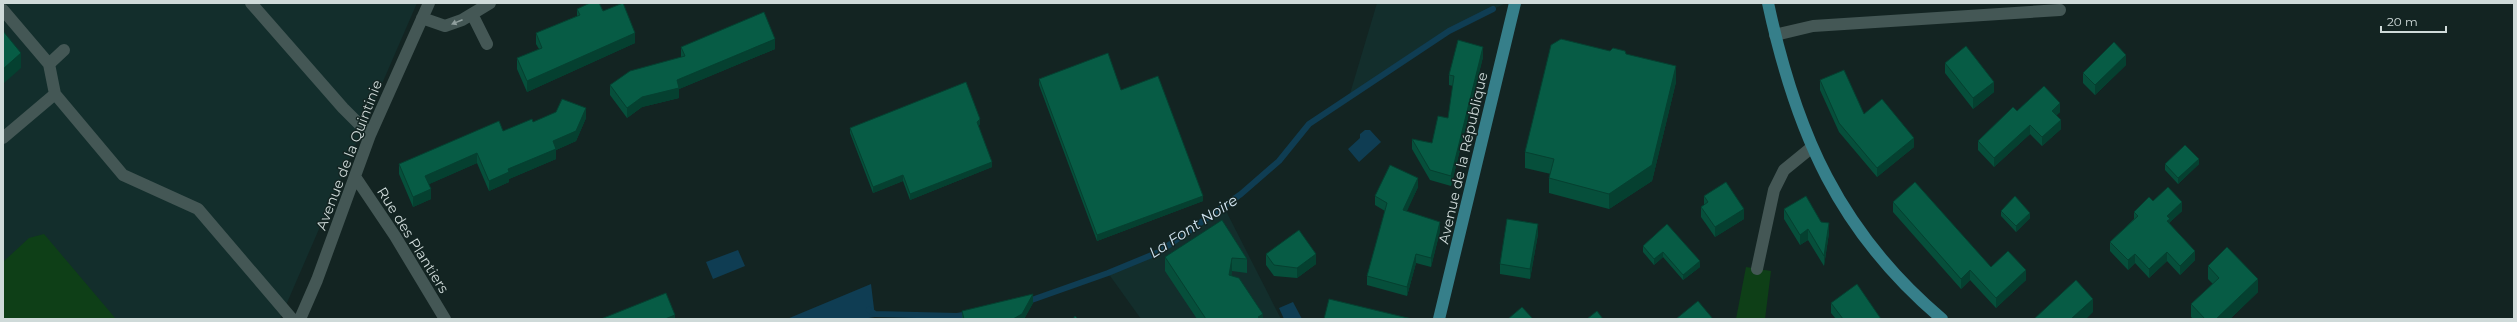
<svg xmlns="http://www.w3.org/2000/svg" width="2517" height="322" viewBox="0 0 2517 322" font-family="Montserrat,sans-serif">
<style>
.built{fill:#132e2c}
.green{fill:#0e3f17}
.water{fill:#0f3d53}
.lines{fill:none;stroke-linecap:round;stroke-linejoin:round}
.stream{stroke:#0f3d53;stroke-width:6}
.minor{stroke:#445755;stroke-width:12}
.major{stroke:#367f8a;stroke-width:12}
.wall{fill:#064f3b}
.shaded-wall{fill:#054030}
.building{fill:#075c45;stroke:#054030}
.oneway{fill:#909f9e}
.labels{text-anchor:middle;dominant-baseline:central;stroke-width:3;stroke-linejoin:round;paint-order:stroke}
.street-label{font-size:14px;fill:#cfdad9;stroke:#132422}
.water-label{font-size:15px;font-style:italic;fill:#d1e4f0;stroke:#132422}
</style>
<rect width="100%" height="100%" fill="#132422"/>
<path class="built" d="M3,3H417L280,319H3Z
M1377,3H1506L1449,31L1349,97Z
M1224,207L1281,319H1141L1108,273L1159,252Z"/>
<path class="green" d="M44,234L116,319H3V262L29,238Z
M1746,267L1771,271L1765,319H1736Z"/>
<path class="water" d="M1365,130H1370L1381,142L1359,162L1348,149L1360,138V134Z
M738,250L745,266L713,279L706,262Z
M871,284L875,317L862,319H787Z
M1293,302L1302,319H1284L1279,308Z"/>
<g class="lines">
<path class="stream" d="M1026,302L1108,273L1159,252L1241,194L1279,161L1309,124L1449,31L1493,9
M869,310L875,314L957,316L970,314"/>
<path class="minor" d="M251,3L343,108L370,135
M3,10L49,64L55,94L3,138
M472,14L487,44
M422,18L445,26L462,20L490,3
M1775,35L1813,26L2060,10
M49,64L64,50
M55,94L123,175L198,209L292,319
M356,178L395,236L445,319
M1757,269L1774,190L1784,170L1811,148
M300,319L317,280L370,135L429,3"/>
<path class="major" d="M1768,3C1796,133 1839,232 1942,319
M1439,319L1515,3"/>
</g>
<path class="wall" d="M577,9L603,11L635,43L527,92L517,69V58L539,49L536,44V33L577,16Z
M681,47L775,49L679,89V98L642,107L627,118L610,95V85L681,57Z
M1626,54L1676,82L1652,181L1609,209L1549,193V178L1551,174L1525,168V152Z
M1483,57L1451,186L1430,180L1412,149V139L1432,143L1448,118L1453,86L1449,85V75Z
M1945,63L1994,92L1973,109L1945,73Z
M2126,65L2095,95L2083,83V73Z
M1039,79L1203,201L1097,241L1039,85Z
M1820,80L1864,114L1914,147L1877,177L1839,132L1820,90Z
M2017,111L2060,112L2056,115L2061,129L2042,146L2030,134L1994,167L1978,150V141Z
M586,118L576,141L556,150V159L509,179V182L489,191L477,163L429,184L431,199L413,207L399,174V164L533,122Z
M980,124L978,126L992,167L910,200L903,181L873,193L850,133V128Z
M2165,164H2199L2178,184L2165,170Z
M1418,187L1406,212L1440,231L1431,267L1416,263L1407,296L1367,285V276L1385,211L1375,205V196Z
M1704,196L1744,219L1715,237L1701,217V207L1704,205Z
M2153,201L2182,211L2170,222V224L2195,260L2180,275L2167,261L2149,278L2135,263L2128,270L2110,251V242L2134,219V212Z
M1893,202L1991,267L2026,280L1996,308L1970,280L1961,289L1893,212Z
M1784,209L1821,222L1829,233L1824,266L1808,240L1800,245L1784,219Z
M2001,211L2030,218L2016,232L2001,216Z
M1222,220L1247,259V273L1232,271L1231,276L1263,319H1197L1165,271V257Z
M1667,224L1700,267L1683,280L1663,257L1654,265L1643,252V246Z
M1538,234L1530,279L1500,274V264Z
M1266,254L1316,264L1297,278L1274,276L1266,265Z
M2208,266L2258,292L2230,319H2193L2191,317V304L2213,284L2208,279Z
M1033,303L1024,319H962V311Z
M1831,303L1881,319H1836L1831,313Z"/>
<path class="shaded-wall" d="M635,33V43L527,92V81Z
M775,39V49L679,89V98L642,107L627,118V108L642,97L677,80Z
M1483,47V57L1451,186V176Z
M21,53V68L3,84V69Z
M2126,55V65L2095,95V85Z
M1676,66V82L1652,181L1609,209V194Z
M1994,82V92L1973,109V98Z
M2060,103V112L2052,120V111Z
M586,108V118L576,141L556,150V159L509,179V182L489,191V181L553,141Z
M980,119V124L977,127V122Z
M2061,120V129L2042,146V137Z
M2030,125V134L1994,167V158Z
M1914,138V147L1877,177V168Z
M477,153V163L425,186V176Z
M2199,159V164L2178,184V178Z
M992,162V167L910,200V194Z
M903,175V181L873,193V187Z
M1418,178V187L1403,220V210Z
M431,189V199L413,207V197Z
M1203,196V201L1097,241V235Z
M2182,202V211L2170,222V228L2167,231V216Z
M1744,209V219L1715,237V227Z
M2030,213V218L2016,232V226Z
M1440,222V231L1431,267V258Z
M1829,223V233L1824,266V256Z
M1538,224V234L1530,279V269Z
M1808,229V240L1800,245V235Z
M2195,251V260L2180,275V266Z
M1663,252V257L1654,265V259Z
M2167,252V261L2149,278V269Z
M1316,254V264L1297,278V268Z
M1416,254V263L1407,296V287Z
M2135,254V263L2128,270V260Z
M1232,258V271L1229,289V275Z
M1700,261V267L1683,280V275Z
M1970,270V280L1961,289V279Z
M2026,270V280L1996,308V298Z
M2258,279V292L2230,319H2216Z
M1033,294V303L1024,319H1013Z
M2093,299V312L2086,319H2071Z
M1263,314V319H1258V317Z
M675,315V319H665Z"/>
<path class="building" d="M590,3H599L603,11L623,3L635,33L527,81L517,58L542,48L536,33L580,15L577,9Z
M764,12L775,39L677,80L679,88L642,97L627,108L610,85L630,71L685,56L681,47Z
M3,31L21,53L3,69Z
M1561,39L1610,51L1613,48L1625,51L1626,54L1676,66L1652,165L1609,194L1549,178L1554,159L1525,152L1551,45Z
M1458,40L1483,47L1451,176L1430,170L1412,139L1432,143L1438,116L1448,118L1454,76L1449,75Z
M2114,42L2126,55L2095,85L2083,73Z
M1966,46L1994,82L1973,98L1945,63Z
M1108,53L1121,90L1158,76L1203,196L1097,235L1039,79Z
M1844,70L1864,114L1882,99L1914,138L1877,168L1839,123L1820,80Z
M966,82L980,119L977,122L992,162L910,194L903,175L873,187L850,128Z
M2044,86L2060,103L2052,111L2061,120L2042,137L2030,125L1994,158L1978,141L2013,107L2017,111Z
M562,99L586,108L576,131L553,141L556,149L508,169L509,172L489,181L477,153L425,176L431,189L413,197L399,164L499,121L503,131L532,119L533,122L556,112Z
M2185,145L2199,159L2178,178L2165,164Z
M1390,165L1418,178L1403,210L1440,222L1431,258L1416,254L1407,287L1367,276L1387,203L1375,196Z
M1726,182L1744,209L1715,227L1701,207L1708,202L1704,196Z
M1915,182L1991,267L2008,251L2026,270L1996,298L1970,270L1961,279L1893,202Z
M2168,187L2182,202L2167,216L2170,219L2167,221L2195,251L2180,266L2167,252L2149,269L2135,254L2128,260L2110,242L2138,216L2134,212L2149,197L2153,201Z
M1806,196L1821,222L1829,223L1824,256L1808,229L1800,235L1784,209Z
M2015,196L2030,213L2016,226L2001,211Z
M1507,219L1538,224L1530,269L1500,264Z
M1222,220L1247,259L1232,258L1229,275L1239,278L1263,314L1258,317L1260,319H1206L1165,257Z
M1667,224L1700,261L1683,275L1663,252L1654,259L1643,246Z
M1299,230L1316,254L1297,268L1274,265L1266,254Z
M2227,247L2258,279L2216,319H2205L2191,304L2219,278L2208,266Z
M2076,280L2093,299L2071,319H2034Z
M1857,284L1881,319H1843L1831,303Z
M666,293L675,315L665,319H601Z
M1033,294L1022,314L1013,319H964L962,311Z
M1329,299L1412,319H1324Z
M1698,301L1713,319H1676Z
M1522,307L1533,319H1508Z
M1597,311L1603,319H1587Z
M1075,316L1078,319H1073Z"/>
<defs><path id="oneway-solid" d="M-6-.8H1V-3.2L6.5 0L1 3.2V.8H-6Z"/></defs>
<use class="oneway" href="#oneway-solid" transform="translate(457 22) rotate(158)"/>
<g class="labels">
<g class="street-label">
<text transform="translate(349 155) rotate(-69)">Avenue de la Quintinie</text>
<text transform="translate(1463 158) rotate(-77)">Avenue de la République</text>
<text transform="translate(413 240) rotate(58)">Rue des Plantiers</text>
</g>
<g class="water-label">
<text transform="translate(1193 226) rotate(-33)">La Font Noire</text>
</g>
</g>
<rect width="2517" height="322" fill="none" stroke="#cfdad9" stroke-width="8"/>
<path d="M2381 26v6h65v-6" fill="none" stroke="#cfdad9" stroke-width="2"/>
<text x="2387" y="26" font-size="12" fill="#cfdad9" stroke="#132422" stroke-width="3" paint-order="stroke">20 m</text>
</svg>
